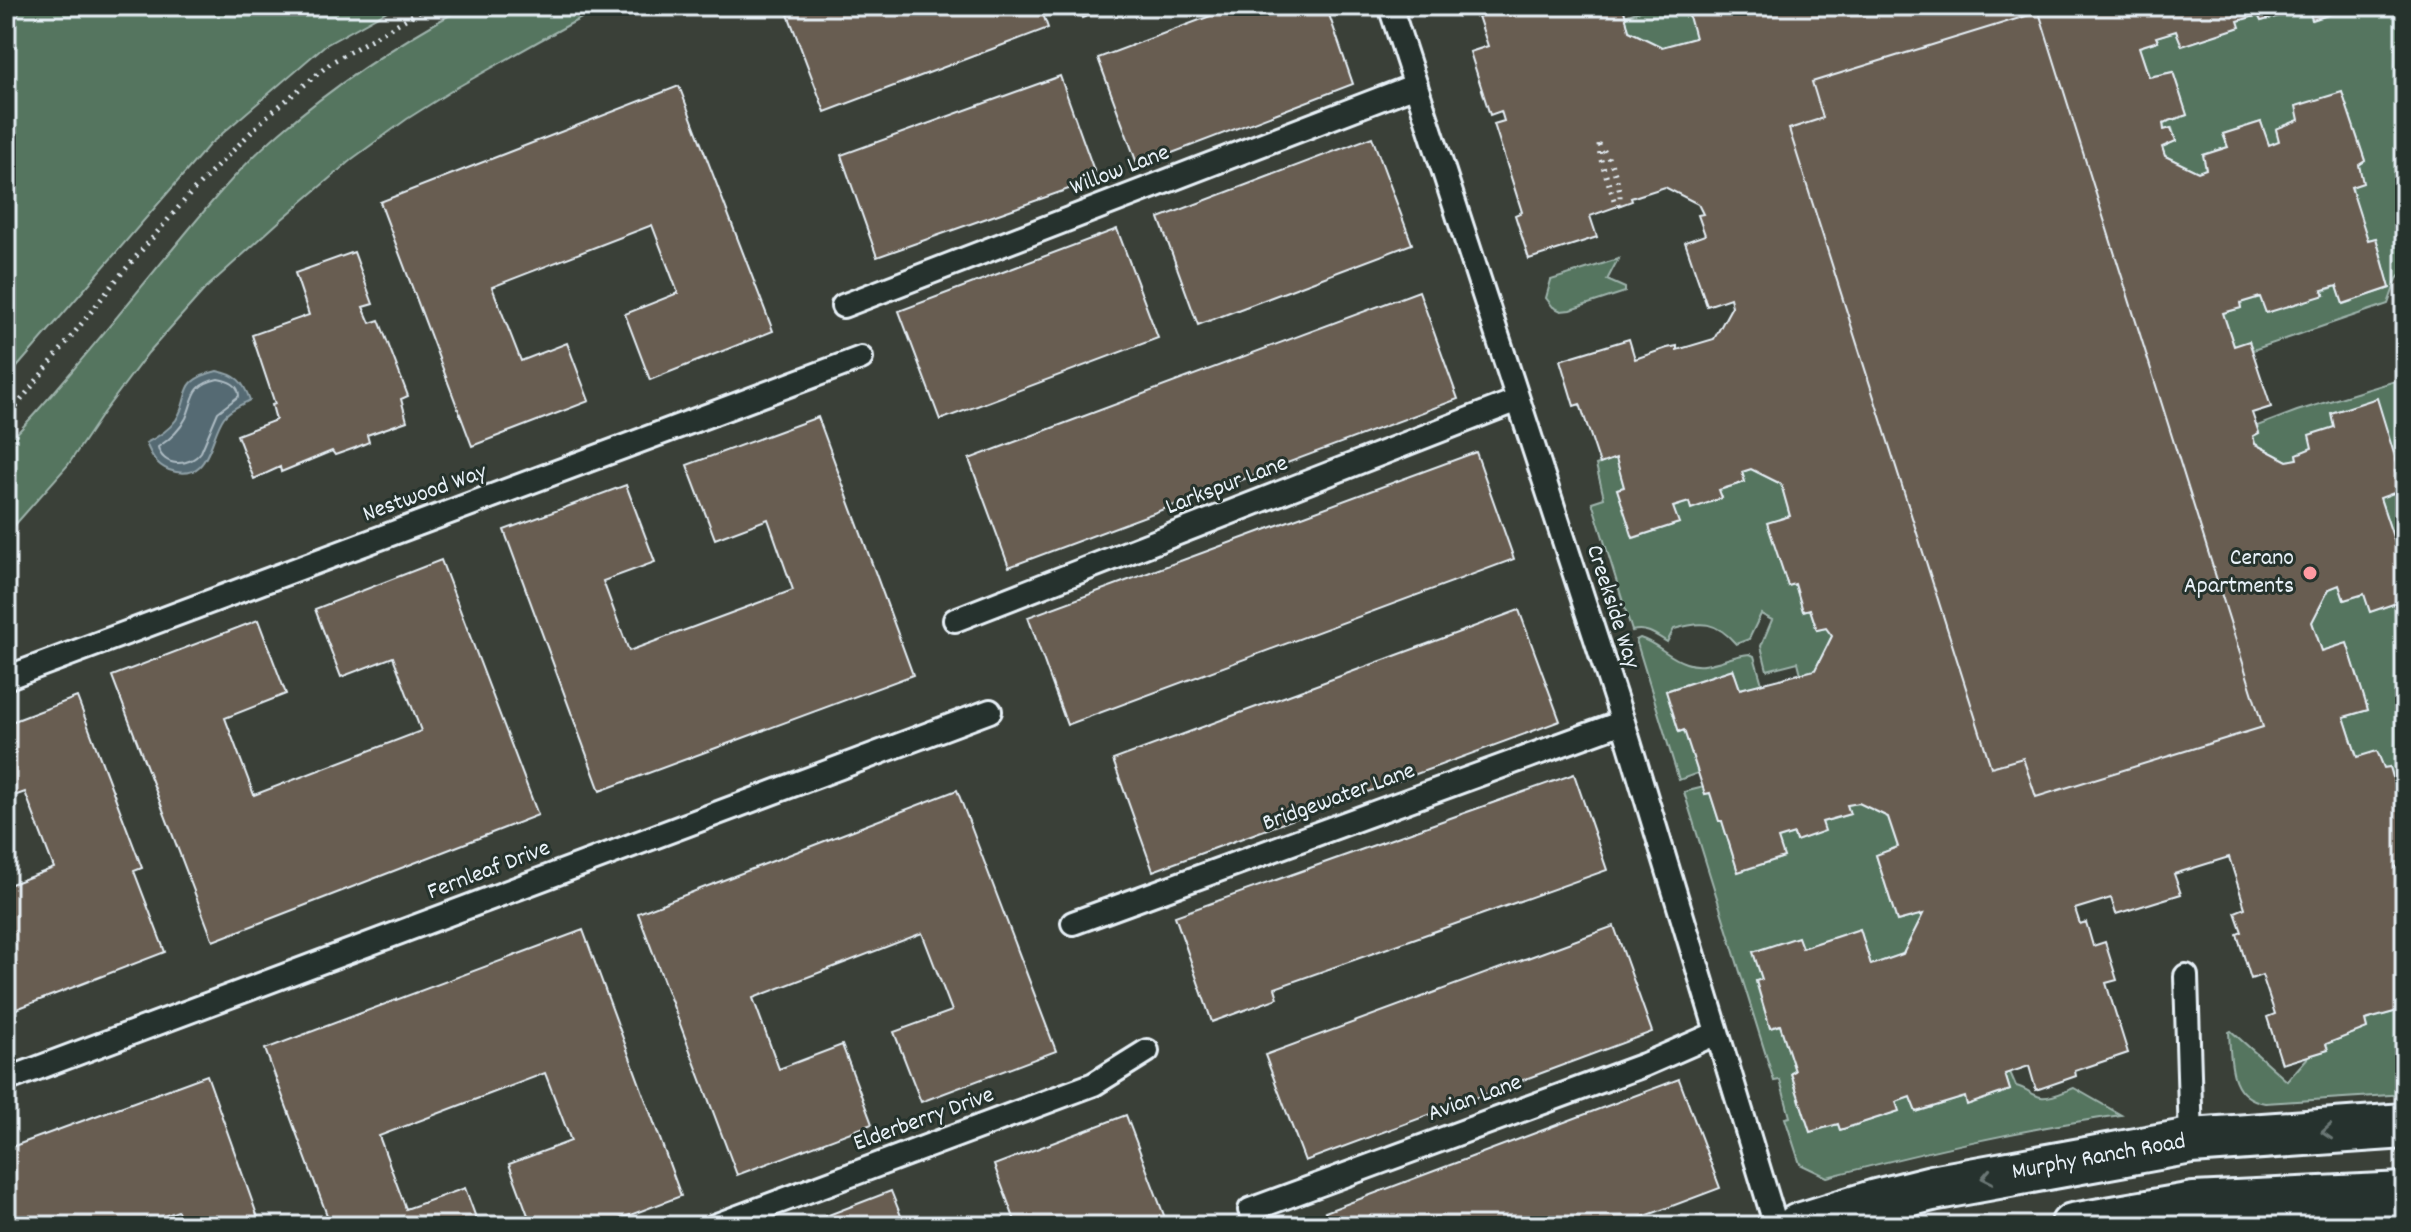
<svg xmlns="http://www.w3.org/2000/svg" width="2411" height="1232" viewBox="0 0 2411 1232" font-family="Dekko,sans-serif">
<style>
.green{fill:#55755f;stroke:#9eb3ac;stroke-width:2}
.water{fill:#556b73;stroke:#90a1a8;stroke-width:2}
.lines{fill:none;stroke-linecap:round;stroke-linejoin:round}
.shore{stroke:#adbbc3;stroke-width:2}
.building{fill:#675d51;stroke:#e8f1f8;stroke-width:2;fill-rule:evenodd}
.lane-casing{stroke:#e8f1f8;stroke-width:28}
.secondary-casing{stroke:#e8f1f8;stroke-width:50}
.path{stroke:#e8f1f8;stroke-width:5;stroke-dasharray:2 6;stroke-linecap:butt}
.lane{stroke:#26332d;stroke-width:22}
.secondary{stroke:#26332d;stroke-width:44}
.oneway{stroke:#6a7674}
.poi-dot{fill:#ff9aa2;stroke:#26332d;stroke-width:3}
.labels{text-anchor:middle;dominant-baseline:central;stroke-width:6;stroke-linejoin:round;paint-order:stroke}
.street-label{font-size:24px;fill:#e8f1f8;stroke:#26332d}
.poi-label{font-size:24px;fill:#e8f1f8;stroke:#26332d;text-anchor:end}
</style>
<rect width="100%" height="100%" fill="#3a4038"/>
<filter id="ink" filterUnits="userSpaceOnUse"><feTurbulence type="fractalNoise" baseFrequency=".0125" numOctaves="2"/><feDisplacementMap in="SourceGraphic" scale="16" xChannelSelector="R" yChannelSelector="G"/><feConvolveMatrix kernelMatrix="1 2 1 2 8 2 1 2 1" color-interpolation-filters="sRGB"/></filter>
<g filter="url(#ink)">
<path class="green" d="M6,6H396L324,46L209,145L6,380Z
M466,6H608L583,17L539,41L456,88L407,119L352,159L281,220L205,289L148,353L103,413L68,465L6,535V445C66,382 120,312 176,245C208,206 241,166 279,133C336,83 400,42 466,6Z
M1655,6H1724L1695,38L1662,47L1629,31L1625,16Z
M2294,6H2308L2313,20L2356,6H2405V269L2397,279L2388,304L2253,350L2249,342L2234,346L2223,313L2241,308L2240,303L2260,297L2266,313L2337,286L2343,304L2390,288L2376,238L2368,240C2360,216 2339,178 2365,160L2342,93L2299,120L2276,129L2279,141L2269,145L2261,122L2223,134L2228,147L2204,155L2206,169L2198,172L2165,156L2162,147L2176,141L2172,128L2164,130L2163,123L2187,115L2173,72L2149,77L2139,47L2158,41L2156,37L2176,31L2182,45L2239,27L2238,21L2258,15L2262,21L2292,12L2290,7Z
M1618,259L1607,280L1625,288V292L1570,310L1561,311L1553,307L1546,298L1551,280Z
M2405,378V562L2401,548L2397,549L2380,498L2401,490L2334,427L2312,448L2297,454L2298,459L2287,461L2255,444L2253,436L2259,433L2257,426L2297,411Z
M1616,458L1624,487L1617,489L1634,538L1678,523L1673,507L1689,502L1692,508L1722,498L1719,490L1745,482L1742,472L1751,469L1781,484L1790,516L1768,524L1788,586L1795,584L1803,611L1810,609L1817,630L1826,628L1832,636L1815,670L1801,674L1798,662L1767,670L1761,646L1772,620L1761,614L1749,639L1736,644C1716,621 1702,621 1674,629L1667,642C1656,635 1646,627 1632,631L1592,502L1604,498L1596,465Z
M2339,585L2344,600L2364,594L2370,612L2405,600V819L2390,767L2384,768L2357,757L2344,717L2368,710L2347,644L2322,651L2312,622L2329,589Z
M1640,638C1657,643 1669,658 1686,663C1707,671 1729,655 1750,654L1754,656L1762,684L1740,689L1733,669L1666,691L1679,732L1684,730L1698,773L1679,780L1636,640Z
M1704,787L1705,794L1710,793L1719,821H1722L1738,872L1784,857L1778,839L1794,834L1796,841L1824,831L1822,822L1850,814L1847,805L1859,803L1888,817L1898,847L1876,855L1897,921L1923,914L1903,954L1871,965L1860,929L1802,948L1798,938L1753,952L1762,979L1756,982L1770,1028L1780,1025L1795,1071L1791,1074L1810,1132L1838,1124L1840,1130L1898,1111L1896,1102L1910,1097L1916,1112L1965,1097L1968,1104L2010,1090L2005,1074L2010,1072L2016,1086C2026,1088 2032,1095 2041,1097C2051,1099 2065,1091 2074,1088L2121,1115C2021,1129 1924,1152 1827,1177L1800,1164L1785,1118L1790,1117L1780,1080L1774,1081L1684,792Z
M2405,1009V1094L2265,1103C2228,1097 2231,1061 2229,1032L2231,1031L2287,1081L2310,1055L2328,1050L2326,1044L2367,1028L2365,1020Z"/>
<path class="water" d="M217,371C237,375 243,381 250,400C241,405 230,409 224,417C209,438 210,485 169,470C156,465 151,455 146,443C158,437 168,431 176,420C192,395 176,381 217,371Z"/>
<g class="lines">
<path class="shore" d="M218,379C228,381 239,384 239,396L218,412L201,452C189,468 162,467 158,447C169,440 180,430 186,418C195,397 191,385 218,379Z"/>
</g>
<path class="building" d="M794,6H1040L1048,28L825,112L786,9Z
M1078,6H1115L1082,18Z
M1237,6H1326L1353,84L1138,166L1098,58Z
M1454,6H1623L1629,31L1662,47L1695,38L1689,16L1724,6H1750L1753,15L1777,7L1778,11L1795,6H2294L2290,7L2292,12L2261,21L2258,15L2238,21L2240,27L2182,46L2176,31L2156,37L2158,41L2139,47L2149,77L2173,72L2187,115L2163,123L2164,130L2171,128L2176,141L2162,147L2165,156L2198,172L2206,169L2203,155L2228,147L2223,134L2261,122L2269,145L2279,141L2276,129L2299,120L2296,106L2342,92L2365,161L2359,165L2363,183L2351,187L2368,240L2376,238L2390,288L2343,304L2337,286L2322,290L2325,295L2266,313L2260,297L2240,303L2241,308L2223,313L2234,346L2249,341L2271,407L2252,413L2259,433L2253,436L2255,444L2287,461L2298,459L2297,454L2312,448L2309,435L2334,427L2331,413L2377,398L2399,470L2395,471L2402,490L2380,498L2397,549L2401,547L2405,562V600L2370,612L2364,594L2344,600L2339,585L2329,589L2312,622L2322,651L2347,643L2368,710L2344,717L2357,757L2377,751L2384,768L2390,767L2405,819V864L2396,867L2405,893V1009L2365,1020L2367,1028L2326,1044L2328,1050L2282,1064L2267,1017L2275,1014L2262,975L2251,979L2237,934L2242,932L2235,912L2245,908L2229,857L2174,874L2181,894L2116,914L2111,898L2075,909L2080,924L2086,922L2093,946L2105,942L2117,980L2106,983L2128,1053L2075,1071L2076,1076L2036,1090L2029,1066L2005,1074L2010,1090L1967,1105L1965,1097L1916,1112L1910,1097L1896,1102L1899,1111L1840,1130L1838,1124L1810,1132L1791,1073L1795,1071L1780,1025L1770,1028L1756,981L1762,979L1753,952L1798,937L1802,948L1860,929L1871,965L1903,954L1923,914L1897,921L1876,855L1898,847L1888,817L1859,803L1847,805L1850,814L1822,822L1825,831L1796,841L1794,834L1778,839L1784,857L1738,872L1722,821H1719L1710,793L1705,794L1684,730L1679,732L1666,691L1733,669L1740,689L1815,670L1832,636L1826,628L1817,630L1810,609L1803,611L1795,584L1788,586L1767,523L1790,516L1781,484L1751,469L1742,472L1745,482L1719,490L1722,498L1691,509L1689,502L1673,507L1679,523L1633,538L1617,489L1624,487L1616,458L1600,464L1580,404L1574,406L1560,360L1629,339L1635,359L1667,348L1677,346V350L1714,339L1732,306L1730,298L1707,306L1685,242L1705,235L1698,215L1703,214L1698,204L1665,187L1631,198L1632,201L1590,216L1597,237L1529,259L1515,215L1522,212L1494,124L1504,121L1501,111L1490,115L1470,52L1488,46L1476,10L1458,16ZM2039,12L2263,727L2036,797L2023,758L1991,767L1789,129L1823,118L1812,82Z
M2308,6H2356L2312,20Z
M2039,12L2263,727L2036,797L2023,758L1991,767L1789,129L1823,118L1812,82Z
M1060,76L1097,179L877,257L841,155Z
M679,86L773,331L650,380L625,314L678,293L652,225L492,287L521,361L567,343L589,401L472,446L380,202Z
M1372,137L1412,244L1198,325L1159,218Z
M1117,229L1158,338L940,420L899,311Z
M354,252L373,304L363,307L370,323L379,320L408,396L401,399L407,421L367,435L369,442L355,448L335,455L332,451L281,472L280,467L254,479L237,435L276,420L272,405L275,404L252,335L309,315L295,273Z
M1419,291L1458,399L1009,567L969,459Z
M818,417L913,675L600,791L504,530L626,485L655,562L603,581L629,651L793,590L768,519L715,539L687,465Z
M1476,452L1514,559L1067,725L1028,617Z
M441,560L538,815L213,941L112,676L258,620L286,694L225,718L254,795L421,731L393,657L341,677L315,609Z
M1519,610L1560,721L1153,871L1113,760Z
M77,697L142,868L134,871L165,952L6,1013V886L54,868L25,792L6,799V724Z
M1574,774L1607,870L1275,988L1278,998L1212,1022L1175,916Z
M957,790L1056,1051L921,1102L894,1032L952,1011L922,933L753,998L779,1069L842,1045L872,1124L737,1175L638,913Z
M1614,926L1652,1032L1305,1161L1265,1055Z
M583,930L681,1196L601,1226H532L509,1164L571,1141L545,1073L379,1136L406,1209L465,1188L479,1226H331L265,1049Z
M207,1075L261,1226H184L178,1211L136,1226H6V1149Z
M1679,1079L1720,1188L1619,1226H1331L1325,1212Z
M1126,1115L1168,1226H1080L1079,1223L1070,1226H1017L994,1165Z
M891,1191L905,1226H800Z"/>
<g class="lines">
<g class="lane-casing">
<path id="lane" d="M1390,6L1623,722L1776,1226
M843,306L1416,85
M955,620L1518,400
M6,678L861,358
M1073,923L1623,722
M2186,976L2191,1141
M6,1080L990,711
M1250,1210L1644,1065L1717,1033
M714,1226L1094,1084L1147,1051"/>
</g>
<g class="secondary-casing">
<g id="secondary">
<path id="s1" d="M1799,1226L1876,1202L1932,1188L2191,1141L2405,1126"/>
<path d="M2073,1226L2194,1205L2405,1195"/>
</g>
</g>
<path class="path" d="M1599,144C1610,156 1624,190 1619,206
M1599,144L1600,157L1614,200L1619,205
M6,419L117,279L190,194L266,117L332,62L428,6"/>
<use href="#lane" class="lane"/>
<use href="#secondary" class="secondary"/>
</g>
<defs><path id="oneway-chevron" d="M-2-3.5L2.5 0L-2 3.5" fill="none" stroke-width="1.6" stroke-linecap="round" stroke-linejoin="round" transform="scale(2)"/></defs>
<g class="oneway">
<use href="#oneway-chevron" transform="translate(2327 1132) rotate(176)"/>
<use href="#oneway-chevron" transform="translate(1987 1177) rotate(169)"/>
</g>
</g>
<circle class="poi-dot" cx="2310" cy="573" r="8"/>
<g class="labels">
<g class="street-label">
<text transform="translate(1120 171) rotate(-21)">Willow Lane</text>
<text transform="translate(1227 486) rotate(-21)">Larkspur Lane</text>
<text transform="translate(425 494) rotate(-20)">Nestwood Way</text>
<text transform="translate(1612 607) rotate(72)">Creekside Way</text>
<text transform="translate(1339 798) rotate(-20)">Bridgewater Lane</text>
<text transform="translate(489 871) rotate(-21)">Fernleaf Drive</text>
<text transform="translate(1475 1099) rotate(-20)">Avian Lane</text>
<text transform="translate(924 1120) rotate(-20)">Elderberry Drive</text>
<text stroke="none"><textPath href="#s1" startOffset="308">Murphy Ranch Road</textPath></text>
</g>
<g class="poi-label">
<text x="2294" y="559">Cerano<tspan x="2294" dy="28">Apartments</tspan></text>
</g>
</g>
<rect width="2411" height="1232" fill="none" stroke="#26332d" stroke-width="32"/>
<rect x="16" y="16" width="2379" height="1200" fill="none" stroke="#e8f1f8" stroke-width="3" filter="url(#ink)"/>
</svg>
